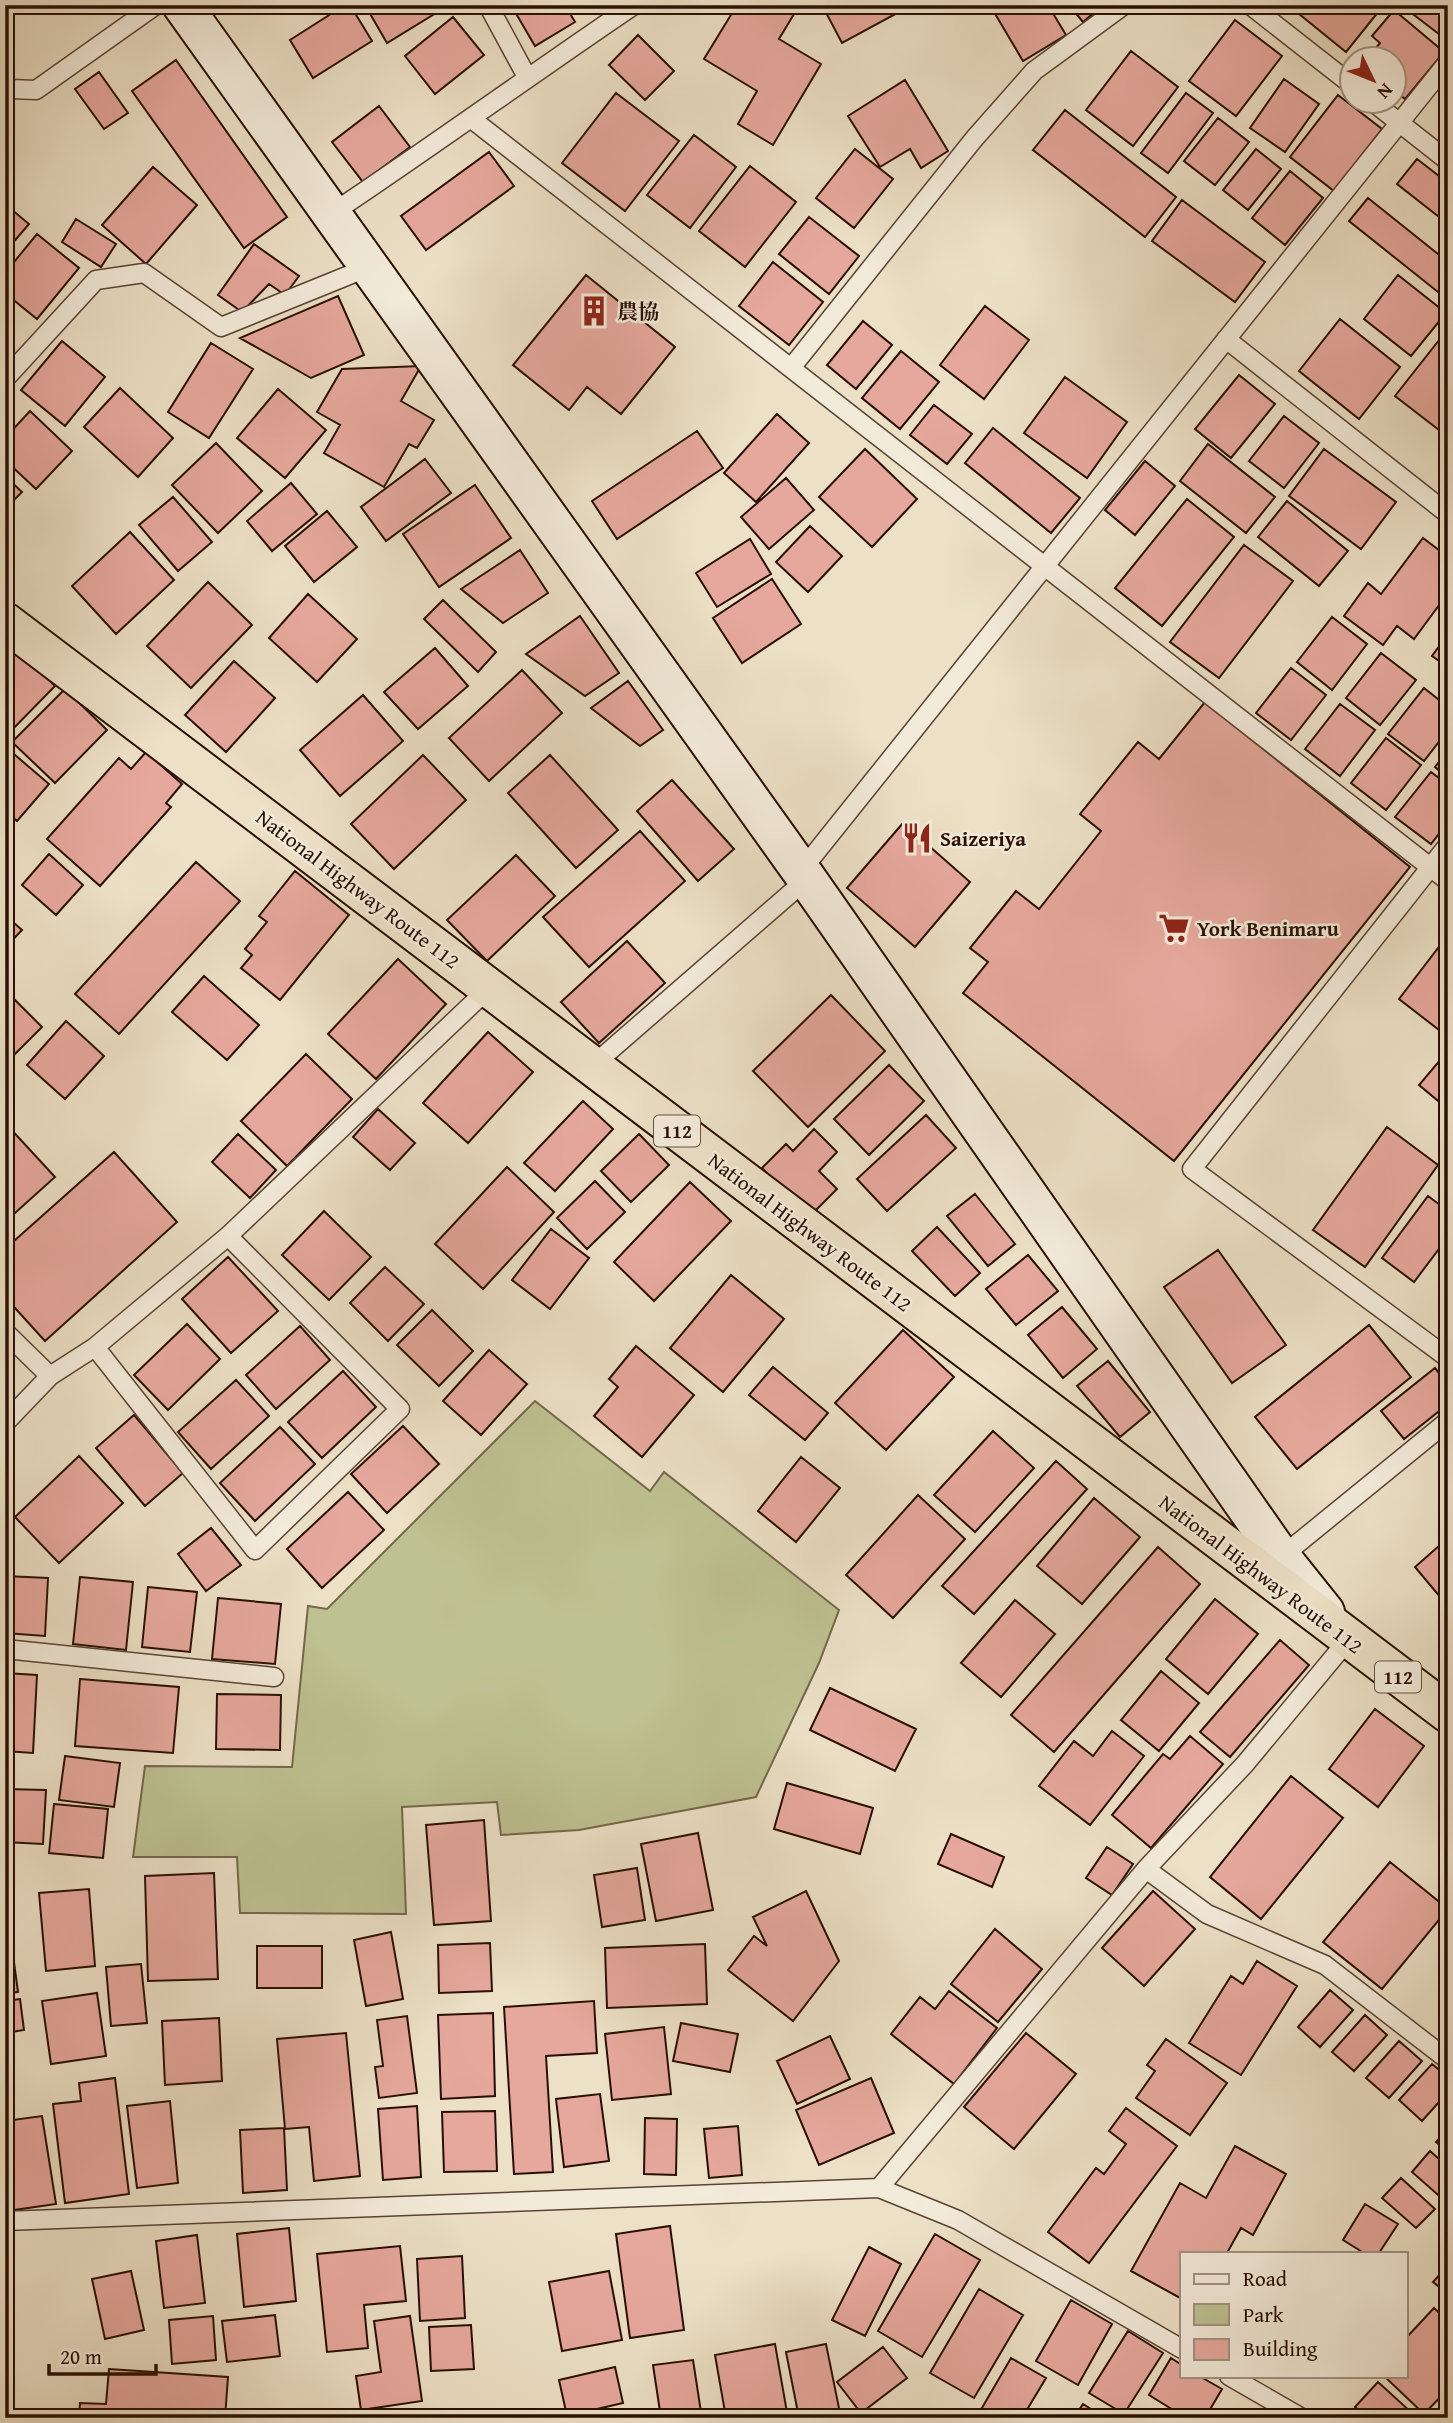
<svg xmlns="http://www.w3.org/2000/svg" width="1453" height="2423" viewBox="0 0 1453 2423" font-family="'Gentium Book Plus','Noto Serif JP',serif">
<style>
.green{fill:#bec191;stroke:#74684a;stroke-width:2}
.building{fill:#e6a89d;stroke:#290f03;stroke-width:2}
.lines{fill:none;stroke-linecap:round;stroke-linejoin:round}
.lane-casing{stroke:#5a4334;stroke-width:21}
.secondary-casing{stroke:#290f03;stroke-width:42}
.highway-casing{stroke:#290f03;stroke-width:42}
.lane{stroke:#f3ebda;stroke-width:18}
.secondary{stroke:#f3ebda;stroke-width:38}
.highway{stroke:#ece0c6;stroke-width:38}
.labels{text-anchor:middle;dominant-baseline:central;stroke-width:5;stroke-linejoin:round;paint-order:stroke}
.shield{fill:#f3ebda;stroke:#665144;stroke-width:2}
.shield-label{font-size:19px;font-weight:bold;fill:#290f03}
.poi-label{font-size:21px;font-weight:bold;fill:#290f03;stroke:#f3ebda;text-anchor:start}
.street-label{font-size:21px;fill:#290f03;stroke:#f3ebda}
</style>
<rect width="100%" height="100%" fill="#ece0c6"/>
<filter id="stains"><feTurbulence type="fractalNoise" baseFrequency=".00286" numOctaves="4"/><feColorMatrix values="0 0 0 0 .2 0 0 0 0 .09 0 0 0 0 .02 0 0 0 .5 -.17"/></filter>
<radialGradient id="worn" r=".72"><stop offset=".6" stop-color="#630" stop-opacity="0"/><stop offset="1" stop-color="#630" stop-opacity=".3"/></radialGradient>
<path class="green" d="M535,1401L650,1491L664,1472L839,1610L819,1663L756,1797L579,1830L501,1835L497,1802L402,1807L406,1914L240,1913L237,1857H133L145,1766L292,1767L308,1606L327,1609Z"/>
<path class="building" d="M345,5H350L372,41L313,78L290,40Z
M365,5H449L387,43Z
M511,5H565L575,22L535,46Z
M737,5H780L794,14L779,39L821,64L773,145L738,124L757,91L704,59Z
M822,5H912L842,43Z
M1006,5H1048L1066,35L1023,61L994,12Z
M1069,5H1103L1083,22Z
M1288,5H1382L1383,6L1346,52Z
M1401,5H1448V41Z
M1394,10L1444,52L1405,99L1394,90V60H1366L1380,43L1372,36Z
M453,17L484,55L435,94L405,56Z
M1235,20L1282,56L1236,116L1189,81Z
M638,35L674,71L645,100L609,65Z
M1131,51L1178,87L1133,146L1086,110Z
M176,60L287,217L244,248L132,91Z
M99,72L128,113L104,129L75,89Z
M1284,79L1319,104L1285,152L1250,128Z
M905,80L948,151L921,168L910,149L880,167L848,116Z
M616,93L679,141L625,211L562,163Z
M1186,93L1213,113L1168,173L1141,153Z
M1338,95L1382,129L1334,191L1290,157Z
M379,106L410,147L363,182L332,142Z
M1065,110L1176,197L1145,237L1033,150Z
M1218,118L1249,142L1215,185L1184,161Z
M694,135L736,167L690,228L647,195Z
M855,149L893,179L854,228L816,198Z
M1256,149L1281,169L1248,210L1223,190Z
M489,152L514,186L426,250L401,216Z
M1417,159L1448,183V224L1397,184Z
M750,166L796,202L745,267L699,231Z
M153,167L197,205L146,264L102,225Z
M1290,171L1323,198L1285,245L1252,218Z
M1368,198L1448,262V300L1349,221Z
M1182,200L1265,262L1235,302L1152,241Z
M5,204L29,224L5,252Z
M809,217L859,256L829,294L779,254Z
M76,219L116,244L101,267L62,242Z
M37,234L79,268L37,319L5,293V273Z
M254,244L299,276L285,295L269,284L242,312L218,295Z
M773,262L823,302L789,345L739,306Z
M586,275L675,347L621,414L587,387L569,410L513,365Z
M1398,275L1446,313L1411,356L1364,319Z
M338,296L364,355L311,378L240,338Z
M985,306L1029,340L984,399L940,365Z
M1340,319L1400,367L1359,419L1299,371Z
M863,321L892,345L856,389L827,365Z
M1447,330L1448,331V437L1395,396Z
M62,341L105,377L65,426L21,390Z
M211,343L253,369L209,438L168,412Z
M901,351L939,382L900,429L862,398Z
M421,366L401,401L434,420L417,448L409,444L384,487L324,453L340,425L317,412L342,369Z
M1239,375L1275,404L1231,458L1195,429Z
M1065,377L1127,422L1087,478L1024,433Z
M120,388L173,438L138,477L84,427Z
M278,389L326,430L285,478L237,438Z
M934,405L972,434L947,464L910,435Z
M30,411L72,451L36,489L5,460V438Z
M777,414L809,443L756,502L724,473Z
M1284,416L1319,443L1284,488L1249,461Z
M993,428L1080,498L1051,533L965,463Z
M697,431L723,468L617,539L592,501Z
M216,443L262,491L218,533L172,485Z
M1208,444L1275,497L1246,533L1180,481Z
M865,449L917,499L872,547L819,497Z
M1324,449L1396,502L1361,549L1289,496Z
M425,459L451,493L386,541L361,507Z
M1145,461L1175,486L1135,535L1105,510Z
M5,476L22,492L5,509Z
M786,478L814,510L769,549L741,517Z
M291,483L317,514L272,551L247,521Z
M475,485L511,538L439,587L403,534Z
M173,497L212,542L178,571L139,525Z
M1187,499L1234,537L1162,626L1115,588Z
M1287,501L1348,551L1319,586L1258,537Z
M327,511L357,547L314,582L285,546Z
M810,526L842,556L808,592L776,562Z
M130,532L174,580L116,634L72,586Z
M1423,538L1448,557V593L1414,639L1397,626L1383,645L1344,616L1368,583L1381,594Z
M750,539L771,574L717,607L696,573Z
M1244,545L1293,581L1219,678L1170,642Z
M520,550L548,593L503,623L461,589Z
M772,579L801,624L742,663L713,618Z
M208,582L252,625L191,688L147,646Z
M308,594L357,639L317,682L269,638Z
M443,600L496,652L478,672L424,619Z
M580,616L619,673L585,696L526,654Z
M1332,617L1367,644L1332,690L1297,662Z
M1448,634V667L1432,656Z
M9,640L55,686L5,737V645Z
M435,648L468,686L418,729L384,692Z
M1381,653L1416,680L1380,725L1346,698Z
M234,661L275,698L226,752L185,715Z
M1291,668L1326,695L1291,740L1256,713Z
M522,670L562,713L489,781L449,738Z
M628,681L663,730L640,746L591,708Z
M1424,688L1448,707V730L1424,761L1388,734Z
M65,689L107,730L55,783L12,742Z
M363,695L403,741L340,796L300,750Z
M1205,702L1410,867L1174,1161L963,993L988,962L970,948L1016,891L1039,909L1101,831L1080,814L1138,742L1159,759Z
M1340,704L1375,730L1340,776L1305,749Z
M1386,738L1421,765L1386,810L1351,783Z
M8,749L49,784L17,821L5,811Z
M1448,750V778L1435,767Z
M146,752L182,784L166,803L171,807L100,886L47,839L119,758L131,769Z
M423,755L466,800L394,869L351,824Z
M550,755L618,830L576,868L508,793Z
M1431,772L1448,785V822L1431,844L1395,817Z
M672,780L734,849L698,881L637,811Z
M903,823L970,882L915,947L847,888Z
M640,831L685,881L589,967L543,917Z
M49,854L83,885L56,915L22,885Z
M516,855L555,896L487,961L447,920Z
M196,862L240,901L119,1034L75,994Z
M295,871L349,915L280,1000L241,968L252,955L245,949L267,922L259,916Z
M5,915L22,930L5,948Z
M1448,935V1037L1399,999Z
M627,941L665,983L599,1043L561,1002Z
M398,959L446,1004L376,1079L328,1034Z
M204,976L259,1025L227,1060L172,1012Z
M5,990L42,1027L5,1064Z
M831,995L885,1051L808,1127L753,1071Z
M66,1021L104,1056L65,1099L27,1065Z
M488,1032L533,1072L468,1143L423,1103Z
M1446,1053L1448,1054V1109L1419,1085Z
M306,1054L352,1099L287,1166L241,1121Z
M889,1065L924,1101L869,1155L834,1119Z
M583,1101L613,1129L555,1191L524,1163Z
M378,1109L415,1143L390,1170L353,1137Z
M926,1115L956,1148L887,1211L857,1179Z
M7,1125L55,1177L5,1222V1127Z
M1387,1127L1438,1165L1365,1267L1313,1230Z
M814,1129L837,1152L819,1171L837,1189L809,1217L762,1168L786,1144L793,1151Z
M238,1134L276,1170L250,1198L212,1162Z
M639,1134L669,1165L631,1202L601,1171Z
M114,1152L177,1222L45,1341L5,1297V1249Z
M507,1167L554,1212L483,1289L435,1244Z
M595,1181L625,1212L587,1249L557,1218Z
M690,1182L731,1221L654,1301L614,1262Z
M975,1194L1015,1244L988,1266L947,1216Z
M1428,1196L1448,1211V1237L1414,1282L1382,1258Z
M324,1211L371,1257L329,1300L282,1255Z
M937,1227L980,1273L955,1296L912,1251Z
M551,1229L589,1258L550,1309L512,1280Z
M1218,1250L1286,1345L1232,1383L1164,1287Z
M1028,1255L1058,1291L1016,1325L986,1289Z
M228,1257L278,1311L231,1353L182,1299Z
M385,1267L424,1304L388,1341L350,1303Z
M731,1275L784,1319L723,1392L670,1348Z
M1062,1307L1097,1349L1063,1378L1028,1335Z
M432,1310L473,1351L439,1386L397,1345Z
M187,1324L220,1359L168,1410L134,1375Z
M1369,1325L1411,1377L1297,1469L1255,1417Z
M300,1326L330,1360L276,1409L246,1375Z
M903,1330L954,1377L886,1450L835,1403Z
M636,1346L694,1395L642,1457L594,1416L618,1387L609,1379Z
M489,1350L527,1384L481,1435L443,1401Z
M1108,1361L1150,1412L1120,1437L1077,1386Z
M773,1367L828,1413L805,1440L749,1395Z
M1435,1368L1448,1384V1404L1404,1439L1381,1411Z
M343,1371L376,1407L322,1458L288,1422Z
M236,1380L269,1416L211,1469L178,1432Z
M134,1415L183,1473L145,1506L96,1448Z
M403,1426L439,1464L387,1513L351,1474Z
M280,1427L315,1464L255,1521L220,1483Z
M993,1431L1034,1468L975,1532L934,1495Z
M79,1456L123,1503L59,1563L15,1517Z
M801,1457L840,1488L796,1542L758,1511Z
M1056,1461L1087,1489L974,1614L942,1586Z
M348,1492L384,1530L322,1588L287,1549Z
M918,1495L965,1539L893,1618L846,1575Z
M1094,1498L1140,1537L1082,1604L1037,1566Z
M211,1528L241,1565L206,1591L178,1554Z
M1448,1538V1602L1446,1604L1415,1567Z
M1158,1547L1200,1584L1054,1752L1011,1715Z
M5,1576L48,1578L45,1636L5,1633Z
M80,1577L133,1582L126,1650L73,1644Z
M148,1587L197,1592L190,1652L142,1647Z
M218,1598L281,1604L275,1664L212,1659Z
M1215,1599L1258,1634L1208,1694L1166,1659Z
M1015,1600L1055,1634L1001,1697L961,1663Z
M1280,1640L1309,1665L1230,1757L1200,1732Z
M1161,1671L1199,1703L1159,1751L1121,1720Z
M5,1673L37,1675L33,1753L5,1751Z
M80,1679L179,1687L173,1753L75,1746Z
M830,1688L916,1729L895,1771L810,1730Z
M217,1694L281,1695L280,1750L216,1749Z
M1375,1709L1424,1746L1378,1807L1329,1769Z
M1112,1731L1144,1756L1090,1825L1039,1786L1074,1741L1093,1756Z
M1190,1736L1223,1764L1151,1848L1112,1815L1163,1754L1170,1759Z
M65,1756L120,1763L114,1807L59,1800Z
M1291,1776L1343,1818L1261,1919L1210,1877Z
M787,1783L873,1808L860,1854L774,1829Z
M5,1789L46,1790L43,1844L5,1842Z
M54,1804L108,1809L103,1858L49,1853Z
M484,1820L491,1921L434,1925L426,1825Z
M698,1833L713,1910L656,1921L641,1844Z
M951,1834L1004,1857L992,1887L938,1864Z
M1107,1847L1133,1864L1112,1895L1086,1878Z
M1390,1862L1448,1909L1382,1989L1323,1942Z
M637,1868L645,1920L602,1927L594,1875Z
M214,1873L218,1979L148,1981L145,1876Z
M89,1889L95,1966L46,1971L39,1893Z
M806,1891L839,1961L793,2021L728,1970L754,1936L767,1946L753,1917Z
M1153,1891L1195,1929L1144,1986L1102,1948Z
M9,1925L18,1992L5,1994V1926Z
M995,1929L1042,1969L998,2022L951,1984Z
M391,1932L403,1999L366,2006L354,1940Z
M490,1943L492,1991L439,1993L438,1945Z
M705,1944L707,2004L607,2008L605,1948Z
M257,1946H322V1988H257Z
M1257,1961L1297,1986L1241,2075L1189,2043L1231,1976L1243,1984Z
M141,1964L147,2023L111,2026L106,1967Z
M1330,1990L1353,2010L1320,2047L1298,2027Z
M949,1991L997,2028L954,2084L891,2034L920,1997L935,2009Z
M97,1993L106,2056L51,2064L42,2001Z
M20,1999L24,2030L5,2033V2001Z
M594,2001L597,2053L546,2056L553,2172L514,2174L504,2007Z
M493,2013L495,2096L441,2099L438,2015Z
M1365,2015L1387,2035L1354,2071L1332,2052Z
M407,2016L417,2093L379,2098L375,2067L383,2066L377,2020Z
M219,2018L222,2081L165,2085L162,2021Z
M681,2023L738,2034L730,2072L673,2061Z
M664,2027L671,2094L612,2100L605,2034Z
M346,2033L360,2176L314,2181L309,2127L285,2129L277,2039Z
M1026,2033L1076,2074L1014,2149L964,2107Z
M830,2036L850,2079L797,2104L777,2061Z
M1166,2039L1227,2083L1190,2135L1136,2098L1155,2071L1147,2065Z
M1399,2041L1422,2061L1389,2098L1366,2078Z
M1432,2064L1448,2077V2092L1422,2121L1399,2100Z
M115,2078L129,2194L65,2203L53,2104L81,2101L79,2083Z
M871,2078L894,2133L819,2165L796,2110Z
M600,2094L609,2161L564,2167L556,2099Z
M170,2101L178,2183L137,2188L127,2106Z
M417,2106L421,2177L383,2180L378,2109Z
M1126,2108L1177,2146L1089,2263L1048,2232L1096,2168L1104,2174L1126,2144L1109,2131Z
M495,2111L497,2171L444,2172L442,2112Z
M42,2116L56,2204L14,2210L5,2151V2121Z
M645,2118L677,2119L676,2175L644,2174Z
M738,2126L742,2175L709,2178L704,2129Z
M284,2128L287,2190L243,2193L240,2130Z
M1448,2130V2152L1436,2142Z
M1235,2146L1286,2174L1253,2235L1241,2228L1227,2253H1182V2299L1131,2271L1180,2183L1206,2198Z
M1430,2151L1448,2167L1446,2202L1412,2172Z
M1401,2178L1435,2209L1416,2228L1382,2198Z
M1365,2204L1398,2224L1379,2253H1364L1343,2240Z
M670,2226L684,2330L630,2338L616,2234Z
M289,2228L296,2301L244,2307L237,2234Z
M935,2234L980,2260L922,2357L878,2331Z
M197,2235L205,2303L164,2308L156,2241Z
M400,2246L406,2301L364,2305L368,2348L327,2352L317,2254Z
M869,2247L901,2264L865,2336L832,2320Z
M462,2256L465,2318L420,2321L417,2259Z
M1448,2265V2294L1433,2282Z
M131,2271L144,2330L105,2339L92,2279Z
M609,2271L622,2340L562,2351L549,2282Z
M979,2289L1023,2315L974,2398L930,2373Z
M1071,2300L1112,2324L1078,2385L1036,2361Z
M1434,2308L1448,2321V2389L1424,2414L1384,2376H1406V2338Z
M275,2315L280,2356L227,2362L222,2321Z
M213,2316L216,2360L172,2364L169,2320Z
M410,2316L422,2401L361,2410L356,2376L381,2372L374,2321Z
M471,2325L474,2369L431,2371L429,2327Z
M1128,2331L1163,2353L1124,2414L1089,2393Z
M775,2344L788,2418H726L715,2355Z
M826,2344L841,2418H799L786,2352Z
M883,2347L907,2378L861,2413L837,2382Z
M1011,2358L1046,2378L1022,2418H986L979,2413Z
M1171,2358L1182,2365V2376H1199L1222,2389L1205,2418H1186L1149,2395Z
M693,2360L701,2412L661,2418L653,2365Z
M615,2367L623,2403L567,2416L559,2380Z
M109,2369L228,2377L225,2418H79L80,2403L106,2404Z
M1378,2382L1412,2413L1408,2418H1367L1355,2407Z
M1083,2404L1105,2418H1074Z
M430,2409V2418H397L396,2410Z"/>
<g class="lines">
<g class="lane-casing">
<path id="lane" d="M488,5L527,77
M1250,5L1352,85
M5,84L10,89L36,90L156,5
M1373,102L1448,161
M473,120L1448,881
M331,214C433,146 532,74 634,5
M1226,339L1448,514
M791,368L974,139L1034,71L1124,5
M5,379L96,280L144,273L221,327L369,267
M1448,845L1192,1169L1448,1358
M801,871L1448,62
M592,1066L807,879
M5,1332L50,1376
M95,1347L255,1550L400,1409L228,1236
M5,1423L50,1376L95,1347L228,1236L489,988
M1281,1557L1448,1421
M5,1649L274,1677
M1146,1869L1207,1914L1325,1965L1448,2060
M879,2188L1146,1869L1245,1764L1348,1640
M5,2221L879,2188L958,2220L1182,2349
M1229,2376L1302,2418"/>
</g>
<g class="secondary-casing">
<path id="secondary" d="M182,5L807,879L1281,1557L1325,1612"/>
</g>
<g class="highway-casing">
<path id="highway" d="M5,622L1448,1713"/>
</g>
<use href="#lane" class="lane"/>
<use href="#secondary" class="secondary"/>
<use href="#highway" class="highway"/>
</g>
<defs>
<g id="building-bare" transform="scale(2.415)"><path d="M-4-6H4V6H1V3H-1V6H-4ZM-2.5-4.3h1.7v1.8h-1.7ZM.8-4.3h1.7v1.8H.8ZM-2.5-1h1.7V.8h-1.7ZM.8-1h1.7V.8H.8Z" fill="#8f2418" stroke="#f3ebda" stroke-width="2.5" paint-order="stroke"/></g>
<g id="restaurant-bare" transform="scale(2.415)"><path d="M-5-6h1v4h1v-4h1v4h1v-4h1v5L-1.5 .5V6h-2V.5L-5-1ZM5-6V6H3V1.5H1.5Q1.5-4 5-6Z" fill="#8f2418" stroke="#f3ebda" stroke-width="2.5" paint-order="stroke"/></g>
<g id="supermarket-bare" transform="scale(2.415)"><path d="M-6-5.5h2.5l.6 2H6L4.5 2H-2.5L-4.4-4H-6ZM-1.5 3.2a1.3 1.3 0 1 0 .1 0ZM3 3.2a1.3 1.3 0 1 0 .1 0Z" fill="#8f2418" stroke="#f3ebda" stroke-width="2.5" paint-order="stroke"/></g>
</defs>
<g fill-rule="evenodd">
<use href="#building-bare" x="594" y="311"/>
<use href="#restaurant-bare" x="917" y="838"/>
<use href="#supermarket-bare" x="1174" y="928"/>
</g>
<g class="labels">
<g class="shield">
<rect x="654" y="1115.5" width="46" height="31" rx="5"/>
<rect x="1375" y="1661.5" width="46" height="31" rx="5"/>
</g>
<g class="shield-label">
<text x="677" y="1131">112</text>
<text x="1398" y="1677">112</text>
</g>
<g class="poi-label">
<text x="617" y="311">農協</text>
<text x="940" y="838">Saizeriya</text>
<text x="1197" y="928">York Benimaru</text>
</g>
<g class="street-label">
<text transform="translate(358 889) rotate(37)">National Highway Route 112</text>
<text transform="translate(810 1232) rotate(37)">National Highway Route 112</text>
<text transform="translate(1261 1574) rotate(37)">National Highway Route 112</text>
</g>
</g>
<rect width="1453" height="2423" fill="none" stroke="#ece0c6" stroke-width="28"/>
<rect x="7" y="7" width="1439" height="2409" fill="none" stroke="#290f03" stroke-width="3.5"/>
<rect x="14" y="14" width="1425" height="2395" fill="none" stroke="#290f03" stroke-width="2"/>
<rect x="1180" y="2252" width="228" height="126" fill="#f3ebda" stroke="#a29384" stroke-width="2"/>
<rect x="1194" y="2274" width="35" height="10" fill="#f3ebda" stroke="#a29384" stroke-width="2"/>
<text x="1243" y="2286" font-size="21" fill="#290f03">Road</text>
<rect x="1194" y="2304" width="35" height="21" fill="#bec191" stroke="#a29384" stroke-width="2"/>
<text x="1243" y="2322" font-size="21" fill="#290f03">Park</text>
<rect x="1194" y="2339" width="35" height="21" fill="#e6a89d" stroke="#a29384" stroke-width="2"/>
<text x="1243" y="2356" font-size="21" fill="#290f03">Building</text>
<g transform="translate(1373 80) rotate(133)"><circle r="33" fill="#f3ebda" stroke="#a29384" stroke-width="2"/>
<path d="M0-5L12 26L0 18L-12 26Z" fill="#8f2418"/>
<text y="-10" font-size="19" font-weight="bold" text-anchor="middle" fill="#290f03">N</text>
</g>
<path d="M49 2364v10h107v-10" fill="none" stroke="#290f03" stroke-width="3.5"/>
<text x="60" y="2364" font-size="21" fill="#290f03" stroke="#f3ebda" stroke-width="5" paint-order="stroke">20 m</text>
<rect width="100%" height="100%" filter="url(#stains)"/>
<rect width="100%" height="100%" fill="url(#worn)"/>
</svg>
